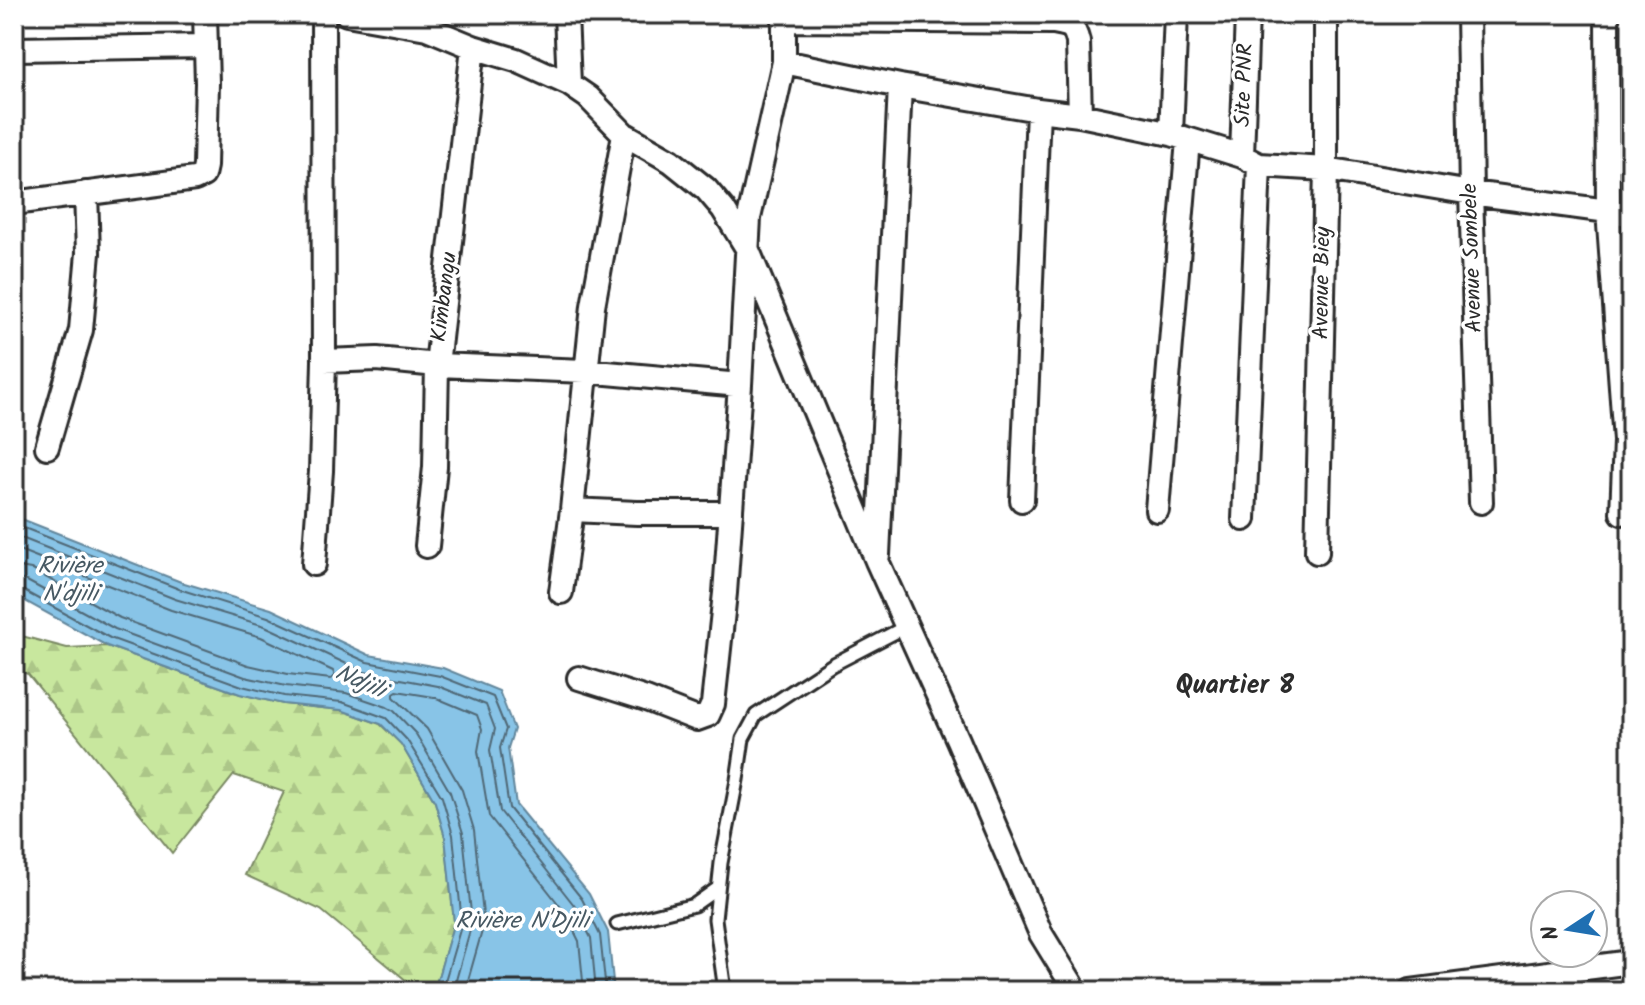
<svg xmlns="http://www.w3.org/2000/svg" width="1645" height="1005" viewBox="0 0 1645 1005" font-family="Kalam,sans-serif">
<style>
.forest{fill:url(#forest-firs);stroke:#7a8964;stroke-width:2}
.water{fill:#88c4e7;stroke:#63879c;stroke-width:2}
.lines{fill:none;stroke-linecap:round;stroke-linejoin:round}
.shore{stroke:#506876;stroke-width:2}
.service-casing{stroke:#2b2b2b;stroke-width:17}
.minor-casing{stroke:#2b2b2b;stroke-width:28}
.service{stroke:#fff;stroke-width:11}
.minor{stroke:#fff;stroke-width:22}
.labels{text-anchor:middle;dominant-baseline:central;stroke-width:7;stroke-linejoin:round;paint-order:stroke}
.street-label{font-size:22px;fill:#2b2b2b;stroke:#fff}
.water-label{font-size:24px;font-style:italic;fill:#475963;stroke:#fff}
.quarter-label{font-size:26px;font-weight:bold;fill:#2b2b2b;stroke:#fff}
</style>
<defs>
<pattern id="forest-firs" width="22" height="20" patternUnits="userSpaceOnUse" patternTransform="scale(2)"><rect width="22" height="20" fill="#c8e79e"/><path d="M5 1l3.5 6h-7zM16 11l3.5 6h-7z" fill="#acc688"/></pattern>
</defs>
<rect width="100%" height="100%" fill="#fff"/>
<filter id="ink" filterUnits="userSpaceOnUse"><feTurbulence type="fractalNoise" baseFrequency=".0125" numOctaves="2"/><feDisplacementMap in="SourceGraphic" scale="16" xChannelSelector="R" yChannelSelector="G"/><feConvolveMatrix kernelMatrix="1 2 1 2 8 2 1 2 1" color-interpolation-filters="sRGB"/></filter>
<g filter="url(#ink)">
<path class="forest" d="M14,634L67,648L107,646L240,694L283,704L341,710L380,724L401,744L435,802L445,837L454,922L434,991H419L321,910L245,875L284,792L234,775L172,853L28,674L14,670Z"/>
<path class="water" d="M14,516L181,582L271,609L369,655L443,668L499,691L514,729L508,748L516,805L589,894L608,932L614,991H434L454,922L445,837L435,802L401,744L381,724L341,710L283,704L240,694L107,646L14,595Z"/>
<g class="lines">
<path class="shore" d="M14,524L179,589L268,617L367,662L440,676L493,697L506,729L500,748L509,808L582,899L600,935L606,991
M14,535L175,599L265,626L364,672L438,686L486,705L495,729L490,750L500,811L574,905L591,938L596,991
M14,548L171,610L261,637L333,671L335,676L331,679L288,674L248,665L120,618L31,569L14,566
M14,578L27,581L115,629L245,677L286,686L346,693L387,707L394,711L416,734L450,792L463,833L472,923L453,991
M14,588L22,590L110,638L242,686L284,696L342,702L386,718L407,740L442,797L453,835L462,923L442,991
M465,991L484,924L474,830L462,790L427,729L394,697V693L397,691L434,697L477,715L482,729L478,751L489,816L564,911L579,941L584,991"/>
<g class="service-casing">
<path id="service" d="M617,924L694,905L718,888
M725,991L715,919L721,863L737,780L743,739L756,715L832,665L907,626"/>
</g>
<g class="minor-casing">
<path id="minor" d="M347,14L427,28L473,47L516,60L569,84L588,97L624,134L671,161L706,189L723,209L747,248L877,561L958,740L1041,934L1076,991
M566,14L569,84
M1468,14L1471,193L1481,502
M1607,14L1608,211L1625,441L1622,513
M784,20L1054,22C1070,25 1074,25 1078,42L1080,115
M14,49L206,46
M784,62L900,86L1038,110L1080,115L1171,134L1242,156L1259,165L1326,169L1471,193L1631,214
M1171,134L1176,14
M1242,156L1247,14
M14,203L195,179L203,175L205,166L207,83L205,14
M324,361L377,359L437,365L585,371L740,385
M47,447L81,330L88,253L86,193
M1022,500L1038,110
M572,510L637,513H731
M1157,510L1188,140
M1244,519L1259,165
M427,546L435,467L437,365L473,47
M1317,552L1326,169V14
M878,555L900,86
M314,564L321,471L324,361L323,14
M561,592L572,510L593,306L624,134
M579,678L646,699L697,719L708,715L713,704L725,593L740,385L749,218L784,62V14
M1411,991L1631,962"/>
</g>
<use href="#service" class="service"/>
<use href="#minor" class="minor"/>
</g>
</g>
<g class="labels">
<g class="street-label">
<text transform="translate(1245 85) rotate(-88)">Site PNR</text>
<text transform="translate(1473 258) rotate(-92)">Avenue Sombele</text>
<text transform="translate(1323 283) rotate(-89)">Avenue Biey</text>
<text transform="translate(445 297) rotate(-83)">Kimbangu</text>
</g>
<g class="water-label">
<text x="70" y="566">Rivière<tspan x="70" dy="28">N'djili</tspan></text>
<text transform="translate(360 682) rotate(24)">Ndjili</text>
<text x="522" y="921">Rivière N'Djili</text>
</g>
<g class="quarter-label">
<text x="1235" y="686">Quartier 8</text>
</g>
</g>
<rect width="1645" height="1005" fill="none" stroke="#fff" stroke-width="48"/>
<rect x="24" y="24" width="1597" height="957" fill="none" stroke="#2b2b2b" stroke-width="3" filter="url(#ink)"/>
<g transform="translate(1569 929) rotate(258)"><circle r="38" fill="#ffffff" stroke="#aaaaaa" stroke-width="2"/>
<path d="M0-6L14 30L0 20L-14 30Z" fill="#1f6fb2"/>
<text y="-12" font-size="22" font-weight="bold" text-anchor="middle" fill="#2b2b2b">N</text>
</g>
</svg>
